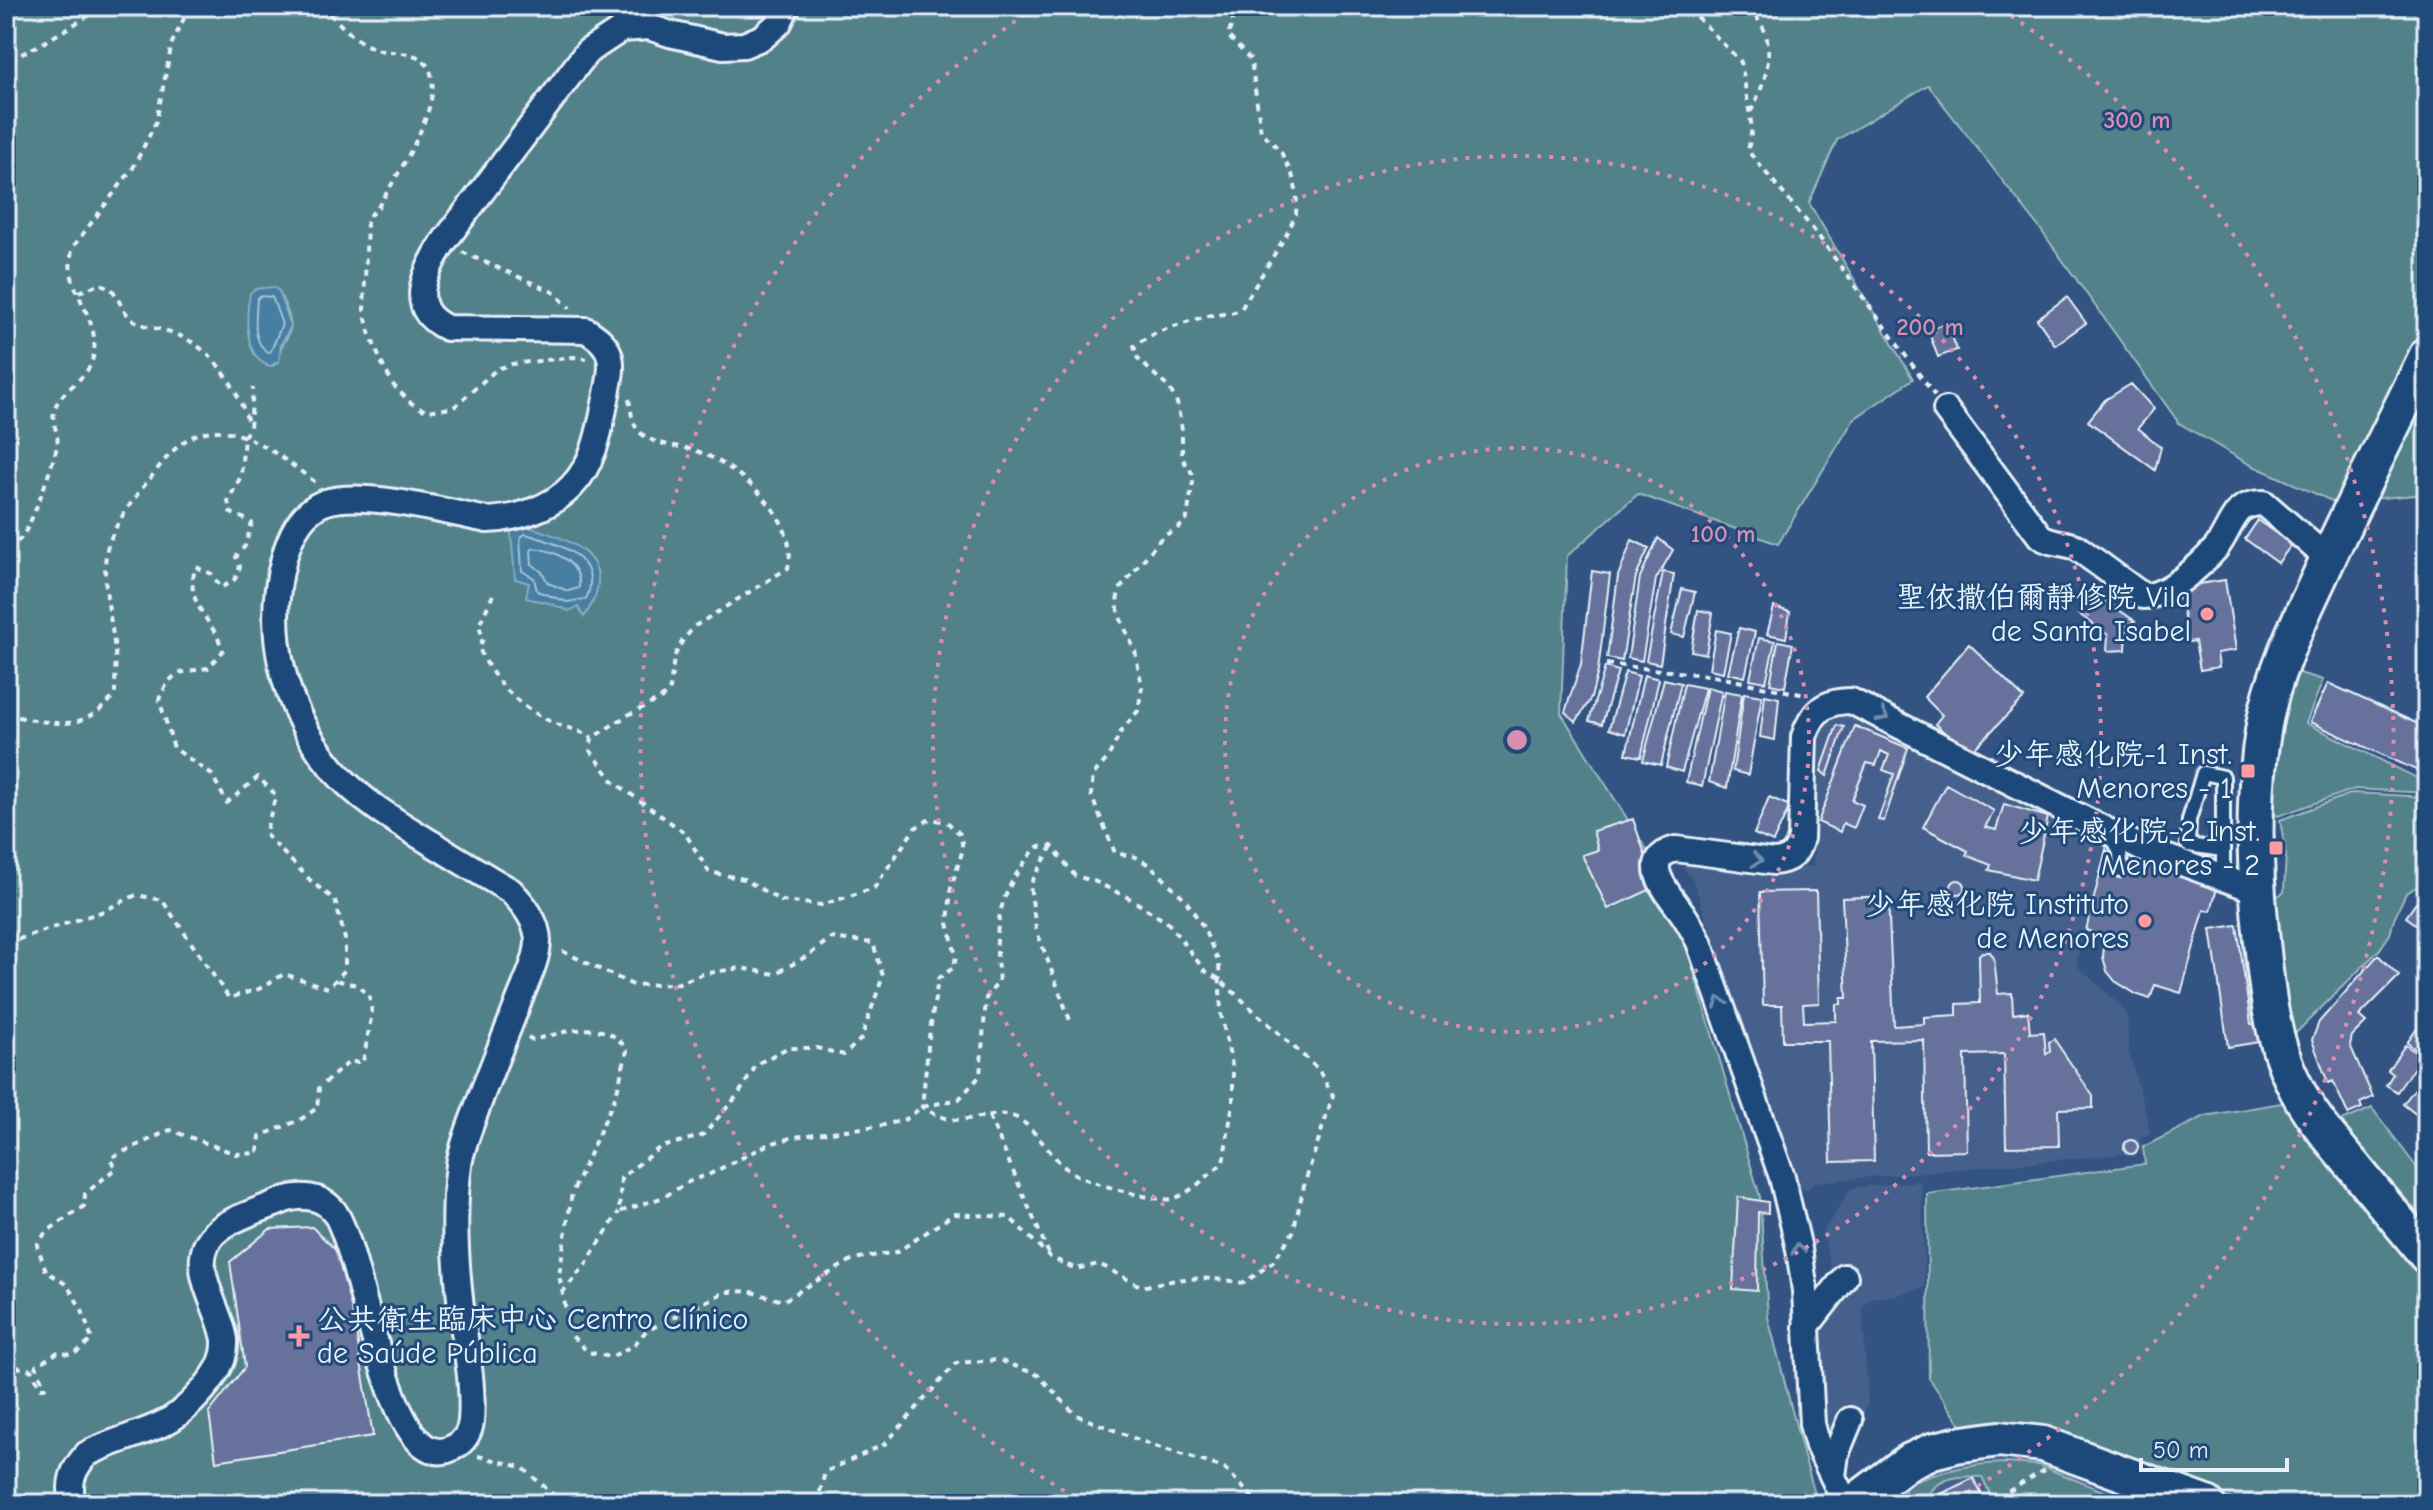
<svg xmlns="http://www.w3.org/2000/svg" width="2433" height="1510" viewBox="0 0 2433 1510" font-family="'Comic Neue','LXGW WenKai TC',sans-serif">
<style>
.built{fill:#45608c}
.green{fill:#52818a;stroke:#9db9c1;stroke-width:2;fill-rule:evenodd}
.water{fill:#467ea1;stroke:#87acc4;stroke-width:2}
.lines{fill:none;stroke-linecap:round;stroke-linejoin:round}
.shore{stroke:#a7c3d5;stroke-width:2}
.building{fill:#66729c;stroke:#e8f1f8;stroke-width:2}
.service-casing{stroke:#e8f1f8;stroke-width:18}
.minor-casing{stroke:#e8f1f8;stroke-width:30}
.secondary-casing{stroke:#e8f1f8;stroke-width:40}
.path{stroke:#e8f1f8;stroke-width:4;stroke-dasharray:6 6;stroke-linecap:butt}
.service{stroke:#1f4a7a;stroke-width:12}
.minor{stroke:#1f4a7a;stroke-width:24}
.secondary{stroke:#1f4a7a;stroke-width:34}
.oneway{stroke:#6f8dac}
.ring{fill:none;stroke:#d78fb1;stroke-width:4;stroke-dasharray:4 8}
.poi-dot{fill:#ff9aa2;stroke:#1f4a7a;stroke-width:3}
.labels{text-anchor:middle;dominant-baseline:central;stroke-width:6;stroke-linejoin:round;paint-order:stroke}
.poi-label{font-size:30px;fill:#e8f1f8;stroke:#1f4a7a;text-anchor:end}
.centre{fill:#d78fb1;stroke:#1f4a7a;stroke-width:4}
.ring-label{font-size:24px;text-anchor:middle;font-weight:bold;fill:#d78fb1;stroke:#1f4a7a;stroke-width:6;stroke-linejoin:round;paint-order:stroke}
</style>
<rect width="100%" height="100%" fill="#335483"/>
<filter id="ink" filterUnits="userSpaceOnUse"><feTurbulence type="fractalNoise" baseFrequency=".0125" numOctaves="2"/><feDisplacementMap in="SourceGraphic" scale="16" xChannelSelector="R" yChannelSelector="G"/><feConvolveMatrix kernelMatrix="1 2 1 2 8 2 1 2 1" color-interpolation-filters="sRGB"/></filter>
<g filter="url(#ink)">
<path class="built" d="M1848,712L1851,715L1858,713L2093,835L2105,844L2076,965L2121,1006L2127,1017L2129,1052L2151,1133L2140,1139L2142,1149L2136,1157L2124,1154L1815,1182L1807,1189L1795,1190L1792,1171L1693,880L1684,869L1685,862L1706,860L1813,867L1820,725L1838,718L1840,713Z
M1921,1181L1925,1287L1897,1295L1871,1298L1862,1307L1868,1402L1848,1452L1835,1442L1820,1410L1812,1303L1828,1282L1831,1267L1823,1232L1851,1188Z
M2027,1453L2174,1504H1872L1883,1493L1950,1459Z"/>
<path class="green" d="M6,6H2427V494L2334,502L2249,464L2179,423L2041,230L1928,85L1837,140L1809,203L1913,379L1854,419L1778,544L1638,494L1567,556L1561,713L1668,884L1760,1197L1768,1317L1804,1457L1818,1504H6ZM279,292C283,302 293,319 290,330C286,344 279,343 279,361L274,365L267,366Z
M2289,670L2323,680L2306,723L2427,783V793L2355,789L2278,816L2274,814L2268,785Z
M2353,793L2427,797V881L2406,893L2395,916L2390,934L2380,949L2291,1038L2270,901L2284,892L2286,855L2280,820Z
M2287,1102L2427,1278V1504H2245L2084,1446L2021,1427L1961,1425L1929,1378L1927,1194L2145,1164L2143,1147L2205,1116Z
M2372,1108L2427,1181V1224L2340,1122Z
M2004,1463L2039,1465L2110,1494L2107,1504H1995L1982,1477C1956,1475 1936,1477 1923,1503L1904,1492L1908,1484C1942,1471 1967,1464 2004,1463Z"/>
<path class="water" d="M273,287L279,291L291,326L281,344L279,361L270,366C243,359 246,314 250,293L255,289Z
M510,522C560,535 628,553 584,617L578,607L569,611L549,603L526,598L529,583L515,579Z"/>
<g class="lines">
<path class="shore" d="M260,296L272,297L282,324L271,351L268,353C251,340 256,319 257,299Z
M525,534C555,542 605,557 586,599L567,602L537,591L534,578L522,571L520,538Z
M533,548C555,550 582,563 579,588L568,591L548,583L542,572L532,564L531,551Z"/>
</g>
<path class="building" d="M2067,297L2086,323L2055,345L2037,319Z
M1947,322L1957,350L1938,357L1928,330Z
M2131,384L2154,409L2138,428L2161,447L2155,470L2088,421L2105,400Z
M2258,520L2292,544L2278,563L2245,539Z
M1658,538L1673,550L1656,579L1642,661L1628,658L1640,577Z
M1632,540L1649,548L1636,576L1622,661L1607,658L1618,576Z
M1592,571L1610,574L1598,671L1591,698L1576,722L1565,712L1581,664Z
M1663,572L1674,574L1660,664L1646,661Z
M2225,580L2236,650L2217,653L2219,667L2200,670L2195,641L2188,642L2179,587Z
M1682,589L1695,592L1684,637L1671,634Z
M2094,593L2135,621L2127,626L2126,650L2107,651L2108,635L2079,614Z
M1774,607L1790,612L1786,638L1767,634Z
M1698,610L1713,613L1706,654L1691,651Z
M1739,628L1755,632L1745,677L1728,673Z
M1716,630L1731,633L1723,672L1709,669Z
M1759,638L1775,641L1766,682L1750,679Z
M1778,641L1793,644L1785,687L1770,684Z
M1969,644L2024,698L1969,754L1935,724L1942,715L1924,697Z
M1605,667L1618,671L1602,724L1589,721Z
M1625,672L1639,676L1625,734L1609,729Z
M1644,675L1659,679L1641,757L1626,754Z
M1664,679L1681,683L1661,765L1643,761Z
M2328,683L2427,728V775L2310,722Z
M1684,684L1705,688L1682,772L1666,767Z
M1707,687L1722,691L1702,787L1686,782Z
M1725,691L1742,694L1727,788L1709,782Z
M1744,693L1762,696L1748,775L1733,771Z
M1765,695L1779,698L1775,740L1760,737Z
M1837,725L1844,727L1827,776L1821,771Z
M1855,726L1908,748L1884,821L1878,820L1894,774L1883,770L1889,755L1881,751L1876,765L1867,763L1852,800L1863,805L1854,828L1843,823L1840,832L1818,822Z
M1946,784L1994,811L1985,827L1996,830L2004,804L2048,817L2034,880L1989,870L1991,865L1966,855L1968,851L1923,827Z
M1769,797L1790,806L1773,842L1754,834Z
M1633,819L1656,887L1608,909L1582,855L1598,850L1593,831Z
M2106,849L2112,857L2114,867L2129,873L2133,868L2143,864L2217,888L2211,911L2204,910L2181,993L2155,985L2150,999L2136,994L2115,981L2107,971L2103,957L2105,937L2086,930Z
M1951 887a7 7 0 1 1 14 0a7 7 0 1 1-14 0Z
M1816,891L1819,1003L1803,1004L1804,1022L1836,1021V1004H1841V998H1847L1842,898L1888,896L1894,1026L1924,1024V1017L1957,1015V1004L1980,1003L1979,955L1982,952H1990L1994,958L1998,994L2012,993L2013,1014L2028,1012L2030,1033L2044,1032L2046,1054L2050,1052L2049,1042L2054,1039L2093,1096V1108L2058,1109L2059,1146L2006,1147L2004,1054L1965,1055L1967,1151L1926,1152L1924,1040L1871,1041L1874,1161L1831,1162L1828,1041H1783L1782,1005H1763L1760,892Z
M2416,903L2427,911V932L2406,917Z
M2237,925L2251,1024L2263,1023L2266,1041L2228,1047L2211,929Z
M2378,955L2399,976L2359,1016L2366,1022L2352,1036L2350,1045L2373,1097L2360,1103L2362,1108L2348,1114L2333,1081L2328,1083L2312,1040L2319,1022Z
M2425,1017L2427,1018V1057L2407,1043Z
M2405,1045L2422,1056L2397,1092L2386,1085L2393,1074L2388,1070Z
M2427,1073V1123L2403,1104Z
M2124 1147a7 7 0 1 1 14 0a7 7 0 1 1-14 0Z
M1738,1197L1768,1202V1213L1758,1212L1757,1291L1733,1289Z
M312,1227L344,1258L373,1436L216,1461L209,1413L245,1367L230,1262L270,1229Z
M1973,1478L1987,1504H1944L1939,1495Z"/>
<g class="lines">
<g class="service-casing">
<path id="service" d="M2113,838L2120,853L2121,870
M2223,850L2188,845L2189,820L2203,773L2223,777V879"/>
</g>
<g class="minor-casing">
<path id="minor" d="M1946,410L2040,536C2051,544 2064,542 2076,547L2143,596C2167,597 2201,565 2216,548C2225,537 2230,520 2240,510C2247,504 2255,503 2264,503L2328,559
M1806,1327L1845,1277
M1833,1476L1836,1454L1850,1420
M73,1504C68,1483 72,1470 87,1454C112,1441 140,1435 166,1422C183,1413 202,1393 213,1377C221,1366 226,1354 225,1340C220,1305 182,1261 218,1230C236,1216 264,1209 284,1200C301,1194 320,1196 332,1209C363,1242 386,1486 454,1447C464,1442 470,1432 471,1421C474,1386 466,1350 462,1316C456,1266 452,1214 459,1165C462,1146 470,1126 477,1108C490,1071 506,1035 520,998C527,980 537,961 538,942C538,922 524,905 511,891C485,876 459,860 433,844C397,822 360,801 332,768C283,708 264,633 284,558C290,536 302,510 326,502C364,490 446,512 487,520C517,519 551,508 572,486C596,461 600,427 607,394C609,382 613,369 610,357C607,344 597,337 586,330L447,328C405,309 425,272 443,243L587,52L622,29L649,27L670,34L723,46L744,45L763,37L779,23L787,6
M1846,1504L1818,1446L1812,1424L1805,1291L1799,1249L1782,1177L1699,942C1694,932 1689,923 1683,914C1671,897 1635,859 1676,849L1773,862C1790,861 1797,854 1801,838L1804,737C1812,712 1824,701 1851,701L2141,848L2256,890"/>
</g>
<g class="secondary-casing">
<path id="secondary" d="M2427,355C2391,429 2353,503 2319,578C2297,625 2273,674 2264,725C2252,793 2254,863 2261,931C2266,982 2270,1037 2294,1084C2309,1115 2332,1140 2354,1167C2378,1197 2403,1226 2427,1256
M1852,1504L1908,1462L1932,1451L1956,1445L1999,1439L2043,1444L2207,1504"/>
</g>
<path class="path" d="M321,6C338,21 357,45 380,50C393,54 410,51 421,59C459,87 393,180 377,209L370,215L367,223L364,310L369,332L382,364L394,386L411,403L426,411L453,408L497,369L512,364L573,357L587,359
M1694,6L1696,16L1741,62L1752,128L1748,151L1817,234L1935,396
M1749,6C1754,15 1763,24 1766,35C1773,61 1763,87 1751,111
M6,83L10,60L43,43L93,13H124L131,6
M462,252L553,292L570,308
M79,292L99,284L110,287C118,296 122,311 131,318C142,328 160,328 173,333C212,347 236,384 248,422
M629,399C632,414 631,428 646,437C660,446 678,445 694,450C736,464 801,518 788,568L695,626L683,640L674,657L670,689L662,698L628,715L592,738L590,750L614,782L685,833L709,872L744,879L781,901L822,905L874,888L915,828L930,819L947,822L960,834L962,843V852L951,888L948,923L956,956L954,967L938,979L929,1037L922,1107C930,1111 941,1118 950,1119C971,1123 996,1108 1017,1118C1033,1126 1052,1158 1068,1170C1081,1181 1158,1203 1173,1199C1191,1193 1208,1175 1223,1163L1233,1103V1070L1221,1014L1219,962L1202,925L1184,898L1151,866L1136,857L1115,853L1091,795L1093,775L1107,759L1122,730L1138,711L1142,687L1135,651L1119,615L1117,602L1119,590L1162,537L1186,523L1194,476L1182,458V430L1177,403L1170,389L1138,359L1134,346C1153,332 1181,323 1204,317C1216,313 1230,316 1241,309L1288,232L1296,214L1297,194L1292,174L1280,150L1261,132L1251,60L1228,36L1237,6
M6,546C12,545 17,543 21,538C32,525 53,464 57,446C60,435 51,423 54,411C60,387 91,381 94,352C99,312 60,287 73,247L133,168L156,122L172,43L190,6
M493,595L479,625L483,639L479,648C493,681 519,707 552,722C567,729 577,728 592,738
M1606,664L1714,676L1805,695
M6,715C53,722 80,736 115,695C115,681 116,666 115,652C112,619 102,587 106,554C110,530 133,499 149,480C159,467 169,453 182,443C228,408 281,458 318,484
M1052,846L1030,885L1036,929L1071,1023
M6,939H19L101,912L136,895L162,900L229,998L259,989L284,974L328,988L345,970V939L335,900L313,883L265,834L276,795L258,777L227,803L212,775L174,748L159,699C173,670 177,673 208,668L223,651C214,619 182,603 196,567L212,574L221,588L235,579L240,567L236,557L245,546L252,523C246,518 237,517 230,512L228,501L241,476L244,436L250,428L253,388
M528,1037L533,1040C564,1032 608,1016 627,1051L616,1095L572,1193L559,1275L571,1335L588,1352L611,1357L634,1345L646,1331L725,1292L748,1291L783,1301L853,1259L897,1252L954,1214L1009,1217L1050,1257L1076,1269L1099,1264L1142,1287C1184,1277 1202,1276 1244,1283L1273,1262L1293,1232L1305,1182L1333,1095L1318,1069L1219,979L1205,971L1168,923L1131,899L1094,881L1075,876L1052,846L1037,847C998,892 993,923 999,981L986,998L980,1076L959,1099L922,1107L906,1119L884,1125L794,1137L769,1144L710,1174L690,1181L664,1197L619,1212L621,1178L659,1148L703,1135L738,1095L757,1064L787,1048H817L844,1055L861,1039L883,976L873,943L831,938L809,955L775,974L740,968L703,974L676,984L633,985L558,949
M989,1116L1049,1254
M562,1293L586,1264L619,1212
M6,1360L16,1367L31,1370L41,1388H45L36,1366L58,1352L73,1355L92,1340L82,1310L67,1285L46,1271L37,1245L46,1232L84,1206L85,1194L116,1168L110,1158L170,1130L236,1154L258,1153L260,1136L300,1120L317,1108L319,1088L349,1062H363L372,1013L369,995L357,985L335,980
M478,1456L522,1467L564,1504
M817,1504L825,1472L885,1444L956,1363L999,1360L1038,1375L1076,1415L1149,1444L1224,1468L1259,1504
M1988,1504L2044,1470"/>
<use href="#service" class="service"/>
<use href="#minor" class="minor"/>
<use href="#secondary" class="secondary"/>
</g>
<defs><path id="oneway-chevron" d="M-2-3.5L2.5 0L-2 3.5" fill="none" stroke-width="1.6" stroke-linecap="round" stroke-linejoin="round" transform="scale(2)"/></defs>
<g class="oneway">
<use href="#oneway-chevron" transform="translate(1883 716) rotate(27)"/>
<use href="#oneway-chevron" transform="translate(1757 860) rotate(8)"/>
<use href="#oneway-chevron" transform="translate(1720 1002) rotate(-110)"/>
<use href="#oneway-chevron" transform="translate(1798 1249) rotate(-100)"/>
</g>
</g>
<g class="ring">
<circle cx="1517" cy="740" r="292"/>
<circle cx="1517" cy="740" r="584"/>
<path d="M1085 1503A877 877 0 0 1 1033 9M2001 9A877 877 0 0 1 1949 1503"/>
</g>
<g class="poi-dot">
<circle cx="2207" cy="614" r="8"/>
<rect x="2240" y="763" width="16" height="16" rx="4"/>
<rect x="2268" y="840" width="16" height="16" rx="4"/>
<circle cx="2145" cy="921" r="8"/>
<path d="M295 1324h8v8h8v8h-8v8h-8v-8h-8v-8h8z"/>
</g>
<g class="labels">
<g class="poi-label">
<text x="2191" y="597">聖依撒伯爾靜修院 Vila<tspan x="2191" dy="34">de Santa Isabel</tspan></text>
<text x="2232" y="754">少年感化院-1 Inst.<tspan x="2232" dy="34">Menores - 1</tspan></text>
<text x="2260" y="831">少年感化院-2 Inst.<tspan x="2260" dy="34">Menores - 2</tspan></text>
<text x="2129" y="904">少年感化院 Instituto<tspan x="2129" dy="34">de Menores</tspan></text>
<text x="317" y="1319" text-anchor="start">公共衛生臨床中心 Centro Clínico<tspan x="317" dy="34">de Saúde Pública</tspan></text>
</g>
</g>
<circle cx="1517" cy="740" r="12" class="centre"/>
<g class="ring-label">
<text x="2137" y="128">300 m</text>
<text x="1930" y="335">200 m</text>
<text x="1723" y="542">100 m</text>
</g>
<rect width="2433" height="1510" fill="none" stroke="#1f4a7a" stroke-width="32"/>
<rect x="16" y="16" width="2401" height="1478" fill="none" stroke="#e8f1f8" stroke-width="3" filter="url(#ink)"/>
<path d="M2141 1458v12h146v-12" fill="none" stroke="#e8f1f8" stroke-width="4"/>
<text x="2153" y="1458" font-size="24" fill="#e8f1f8" stroke="#1f4a7a" stroke-width="6" paint-order="stroke">50 m</text>
</svg>
